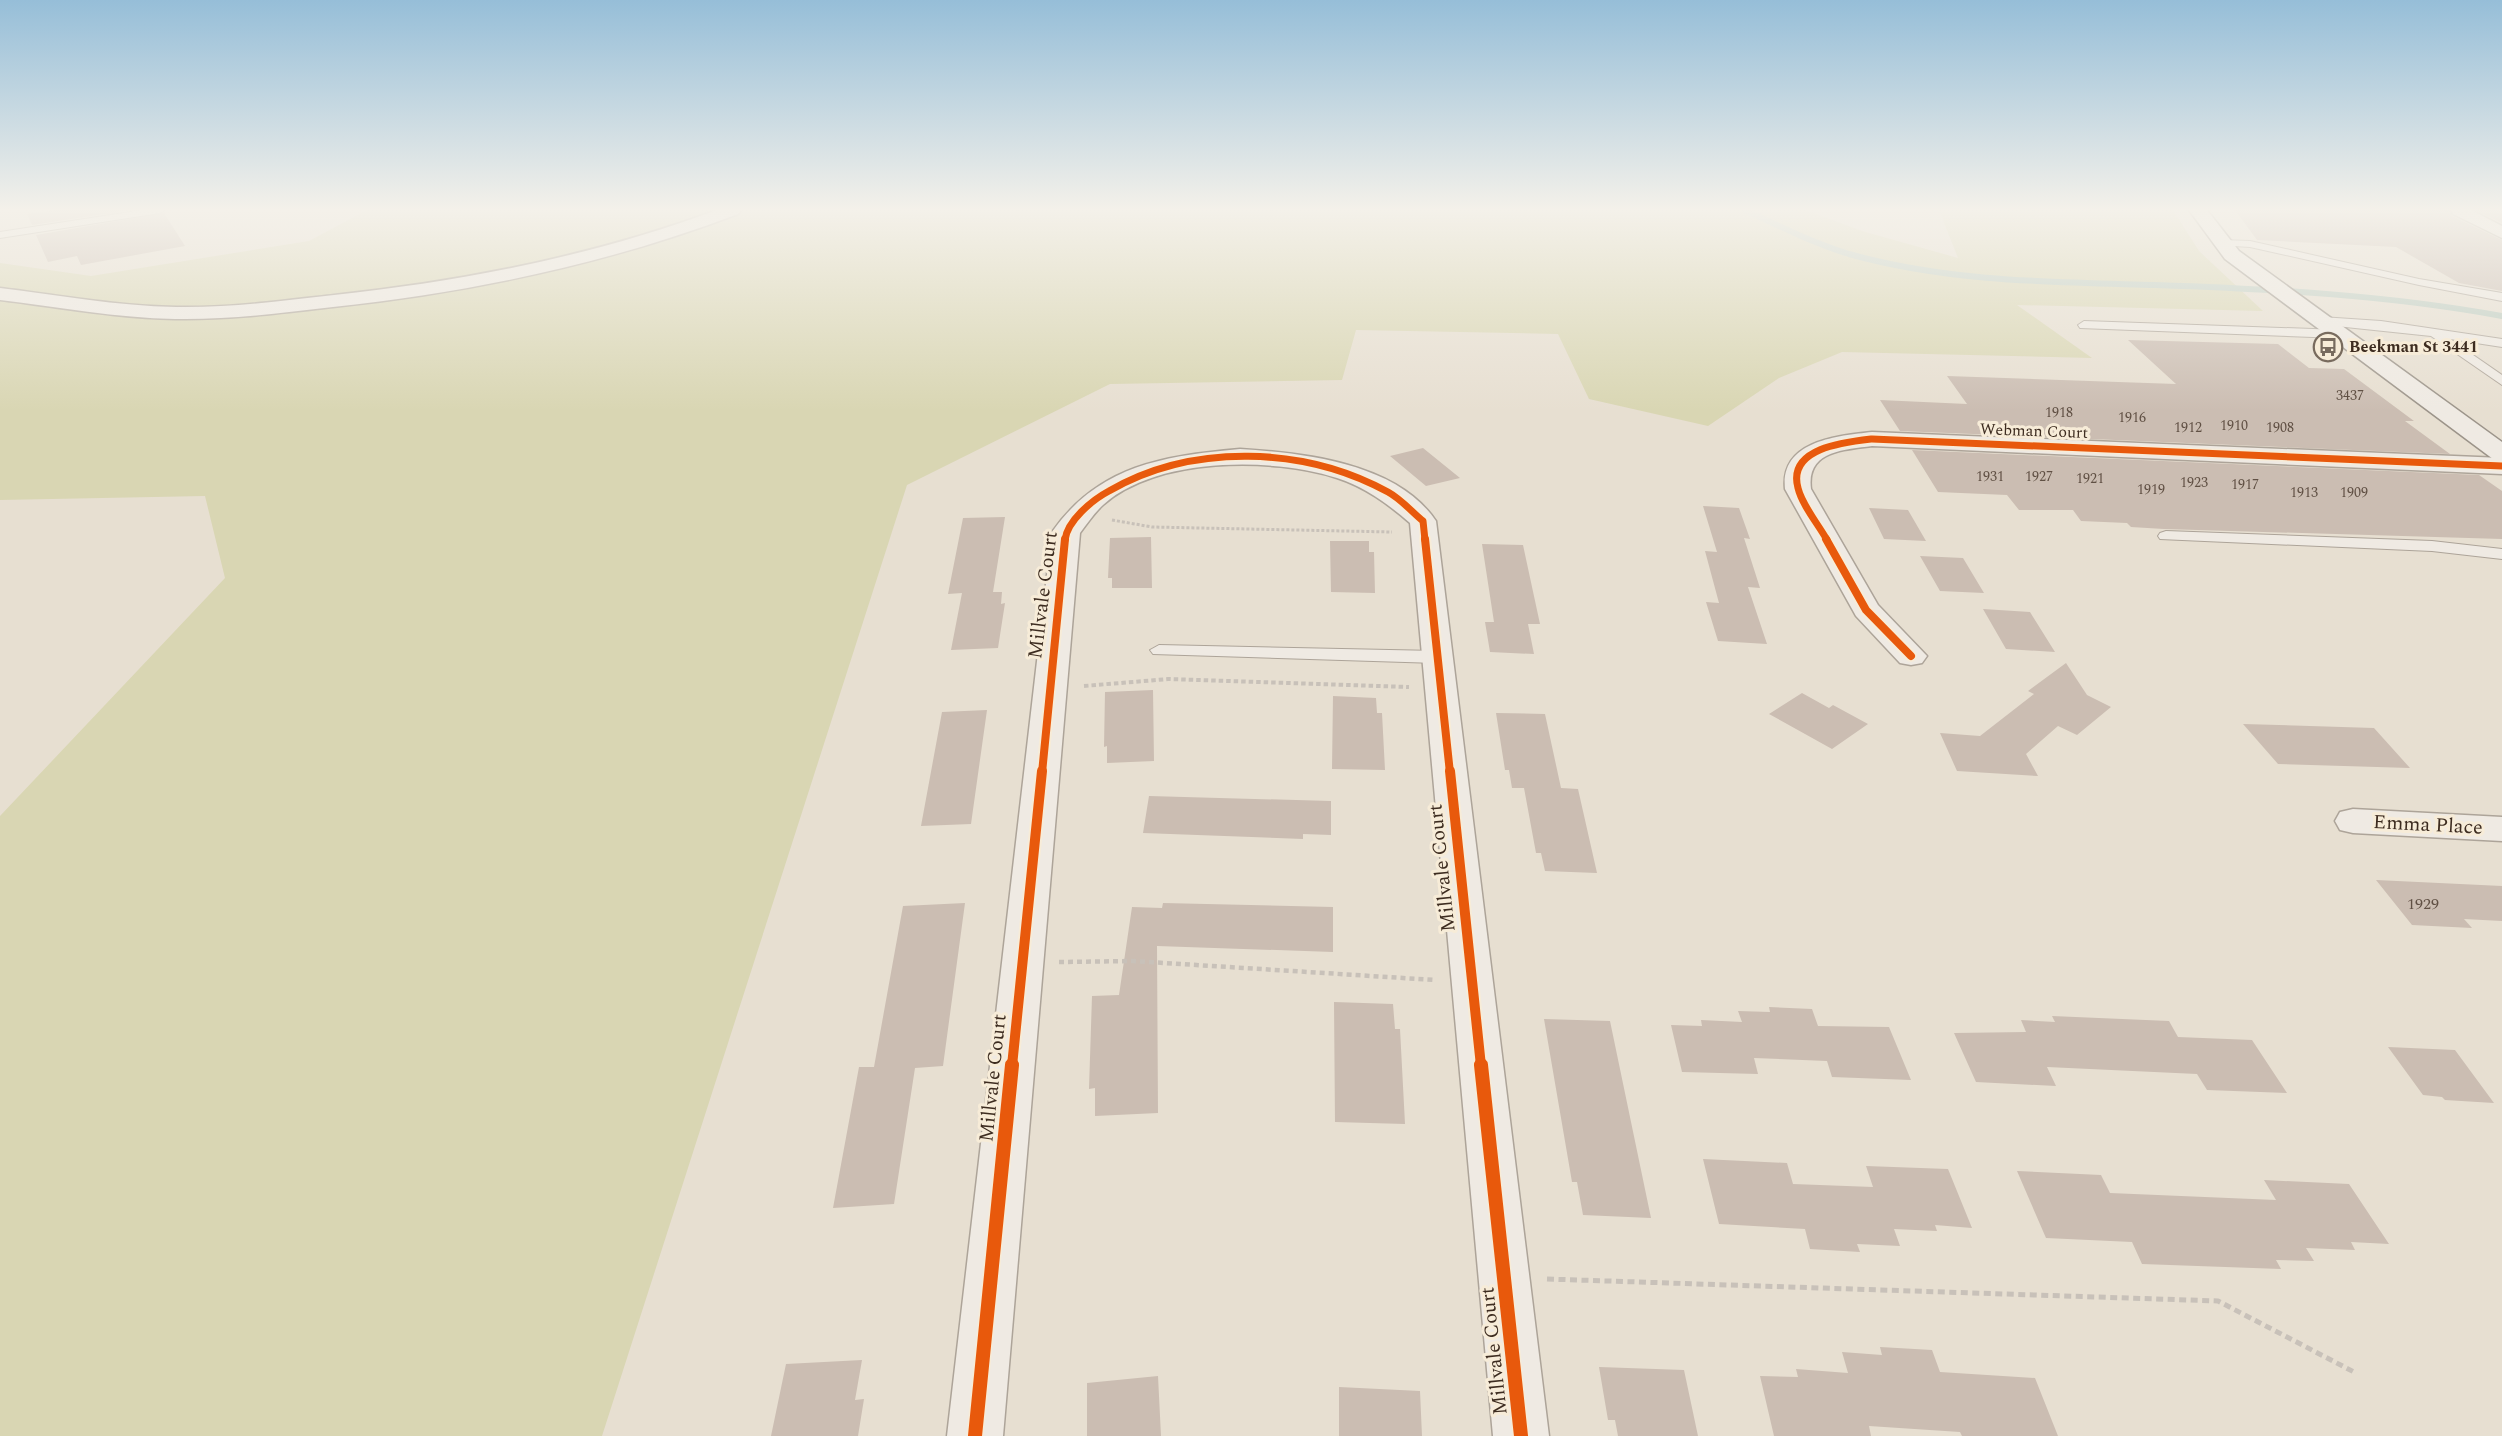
<svg xmlns="http://www.w3.org/2000/svg" width="2502" height="1436" viewBox="0 0 2502 1436" font-family="Spectral,serif">
<style>
.green{fill:#d9d6b3}
.lines{fill:none;stroke-linecap:round;stroke-linejoin:round}
.stream{stroke:#bcccc1;stroke-width:6}
.building{fill:#cbbdb2}
.lane-casing{stroke:#ada499;stroke-width:2}
.street-casing{stroke:#ada499;stroke-width:3}
.secondary-casing{stroke:#9c948a;stroke-width:3}
.path-far3{stroke:#c8c1b9;stroke-width:3;stroke-dasharray:3 2;stroke-linecap:butt}
.path-far2{stroke:#c8c1b9;stroke-width:4;stroke-dasharray:4.5 3;stroke-linecap:butt}
.path-far1{stroke:#c8c1b9;stroke-width:4.5;stroke-dasharray:5 4;stroke-linecap:butt}
.path{stroke:#c8c1b9;stroke-width:5;stroke-dasharray:7 4.5;stroke-linecap:butt}
.lane{fill:#efeae3;fill-rule:evenodd}
.street{fill:#efeae3;fill-rule:evenodd}
.secondary{fill:#efeae3;fill-rule:evenodd}
.cycleway-far3-casing{stroke:#f7ecd8;stroke-width:10}
.cycleway-far2-casing{stroke:#f7ecd8;stroke-width:12}
.cycleway-far1-casing{stroke:#f7ecd8;stroke-width:14}
.cycleway-casing{stroke:#f7ecd8;stroke-width:17}
.cycleway-far3{stroke:#e8590c;stroke-width:7}
.cycleway-far2{stroke:#e8590c;stroke-width:8}
.cycleway-far1{stroke:#e8590c;stroke-width:10}
.cycleway{stroke:#e8590c;stroke-width:14}
.labels{text-anchor:middle;dominant-baseline:central;stroke-width:6;stroke-linejoin:round;paint-order:stroke}
.far-number-label{font-size:14px;fill:#605044}
.far-poi-label{font-size:16px;font-weight:bold;fill:#3d2c20;stroke:#f7ecd8;text-anchor:start}
.far-street-label{font-size:16px;fill:#3d2c20;stroke:#f7ecd8}
.number-label{font-size:16px;fill:#605044}
.street-label{font-size:20px;fill:#3d2c20;stroke:#f7ecd8}
</style>
<rect width="100%" height="100%" fill="#e7dfd1"/>
<path class="green" d="M367,210H1805L1862,231L1958,258L1939,210H2173L2199,251L2263,311L2017,305L2092,358L1842,352L1779,378L1708,426L1589,399L1558,334L1356,330L1342,380L1110,384L907,485L602,1436H0V816L225,578L205,496L0,500V263L91,276L309,241Z"/>
<g class="lines">
<path class="stream" d="M1745,210C1779,226 1813,243 1849,254C1949,282 2052,282 2155,285C2272,289 2387,295 2502,316"/>
</g>
<path class="building" d="M55,210H130L32,225L27,214Z
M2235,210H2449L2452,216L2502,240V291L2459,283L2396,247L2257,240Z
M2475,210H2502V223Z
M164,213L185,246L81,265L77,256L48,262L36,235Z
M2128,340L2278,344L2309,368L2344,369L2414,421H2405L2450,454L1900,431L1880,400L1967,404L1947,376L2176,384Z
M1423,448L1460,478L1426,486L1390,456Z
M1912,450L2479,475L2502,491V539L2164,529L2131,527L2127,523L2081,521L2073,510H2019L2007,495L1938,492Z
M1703,506L1739,508L1750,539L1744,538L1760,588L1748,587L1767,644L1718,641L1706,602L1719,603L1705,551L1717,552Z
M1869,508L1908,510L1926,541L1884,539Z
M1005,517L993,592H1002L1001,604L1005,603L998,648L951,650L962,593L948,594L963,518Z
M1151,537L1152,588H1112V578H1108L1110,538Z
M1330,541H1369V552H1374L1375,593L1331,592Z
M1482,544L1523,545L1540,624H1528L1534,654L1490,652L1485,622H1494Z
M1920,556L1963,558L1984,593L1940,591Z
M1983,609L2030,612L2055,652L2006,649Z
M2066,663L2087,695L2111,707L2077,735L2058,726L2026,754L2038,776L1957,771L1940,733L1980,736L2034,694L2028,691Z
M1153,690L1154,761L1107,763V746L1104,747L1105,692Z
M1802,693L1829,708L1833,705L1868,724L1832,749L1769,714Z
M1333,696L1376,698L1377,713H1382L1385,770L1332,769Z
M987,710L971,824L921,826L942,712Z
M1496,713L1545,714L1561,788L1578,789L1597,873L1545,871L1541,853H1536L1524,788H1512L1509,770H1505Z
M2243,724L2374,728L2410,768L2278,764Z
M1149,796L1331,801V835L1303,834V839L1143,833Z
M2376,880L2502,886V921L2464,919L2472,928L2412,925Z
M965,903L943,1066L915,1068L894,1204L833,1208L859,1067H874L903,906Z
M1163,903L1333,907V952L1157,946L1158,1113L1095,1116V1088L1089,1089L1092,996L1119,995L1132,907L1162,908Z
M1334,1002L1393,1004L1395,1029H1400L1405,1124L1335,1122Z
M1769,1007L1812,1009L1818,1026L1889,1027L1911,1080L1832,1077L1827,1061L1754,1058L1758,1074L1682,1072L1671,1025L1702,1026L1701,1020L1742,1022L1738,1011L1770,1012Z
M2052,1016L2169,1021L2178,1037L2252,1040L2287,1093L2207,1090L2197,1074L2047,1067L2056,1086L1976,1082L1954,1033L2026,1032L2021,1020L2055,1022Z
M1544,1019L1610,1021L1651,1218L1583,1215L1577,1182H1572Z
M2388,1047L2455,1050L2494,1103L2445,1100L2442,1097L2423,1095Z
M1703,1159L1787,1163L1793,1184L1873,1187L1866,1166L1948,1169L1972,1228L1935,1225L1937,1231L1894,1229L1900,1246L1857,1244L1860,1252L1810,1249L1805,1229L1719,1224Z
M2017,1171L2101,1175L2110,1193L2276,1200L2264,1180L2349,1184L2389,1244L2351,1242L2355,1250L2306,1248L2314,1261L2276,1260L2281,1269L2142,1264L2132,1242L2046,1238Z
M1880,1347L1932,1350L1940,1372L2035,1378L2058,1436H1962L1960,1432L1869,1426L1871,1436H1774L1760,1376L1798,1377L1796,1369L1848,1373L1842,1352L1882,1355Z
M862,1360L855,1400L864,1399L858,1436H771L786,1364Z
M1599,1367L1684,1370L1698,1436H1618L1615,1420H1608Z
M1158,1376L1161,1436H1087V1383Z
M1339,1387L1420,1391L1422,1436H1339Z"/>
<g class="lines">
<g class="lane-casing">
<path id="lane" d="M143,210H165L160,213L0,238V232Z
M2222,240L2250,241L2419,279L2502,293V301L2419,285L2250,247L2218,245L2217,243Z
M2321,317L2381,321L2502,339V347L2450,339L2502,375V385L2431,336L2317,324L2315,321Z
M2084,321L2340,330L2346,334L2340,338L2080,328L2078,325Z
M2166,531L2432,541L2502,549V559L2432,551L2160,539L2158,536L2160,533Z
M1159,645L1437,651L1446,657L1437,663L1153,654L1150,650Z"/>
</g>
<g class="street-casing">
<path id="street" d="M717,210H741L738,214C607,264 472,292 333,307C281,313 228,320 175,319C117,318 58,307 0,300V288C58,295 117,306 176,307C228,308 281,301 334,295C465,281 593,256 717,210Z
M2451,210H2471L2502,226V238L2453,214Z
M1872,432L2502,458V474L1872,446C1843,450 1806,451 1811,489L1878,605L1927,656L1922,663L1911,665L1900,663L1856,616L1785,489C1780,441 1836,436 1872,432Z
M1240,449C1304,453 1397,463 1436,521L1549,1436H1493L1410,523C1388,504 1365,487 1337,478C1272,457 1156,457 1103,505C1094,513 1087,524 1080,533L1003,1436H947L1052,532C1099,465 1164,456 1240,449Z
M2353,809L2502,817V841L2353,833L2340,830L2335,821L2340,812Z"/>
</g>
<g class="secondary-casing">
<path id="secondary" d="M2189,210H2207L2239,251L2502,442V461L2493,459L2225,259Z"/>
</g>
<path class="path-far3" d="M1112,520L1152,527L1392,532"/>
<path class="path-far2" d="M1084,686L1168,679L1409,687"/>
<path class="path-far1" d="M1059,962L1133,961L1435,980"/>
<path class="path" d="M1547,1279L2218,1301L2354,1372"/>
<use href="#lane" class="lane"/>
<use href="#street" class="street"/>
<use href="#secondary" class="secondary"/>
<g class="cycleway-far3-casing">
<path id="cycleway-far3" d="M1065,540C1067,521 1092,500 1109,491C1192,443 1304,446 1388,492C1401,499 1412,512 1423,521L1425,540
M1827,540C1818,524 1802,505 1798,488C1787,448 1845,442 1872,439L2502,466"/>
</g>
<g class="cycleway-far2-casing">
<path id="cycleway-far2" d="M1425,539L1450,773
M1826,539L1866,610L1911,656
M1042,773L1065,539"/>
</g>
<g class="cycleway-far1-casing">
<path id="cycleway-far1" d="M1450,771L1481,1066
M1012,1066L1042,771"/>
</g>
<g class="cycleway-casing">
<path id="cycleway" d="M1481,1065L1521,1436
M975,1436L1012,1065"/>
</g>
<use href="#cycleway-far3" class="cycleway-far3"/>
<use href="#cycleway-far2" class="cycleway-far2"/>
<use href="#cycleway-far1" class="cycleway-far1"/>
<use href="#cycleway" class="cycleway"/>
</g>
<linearGradient id="sky" x2="0" y2="1"><stop stop-color="#96bed8"/><stop offset="0.51" stop-color="#f4f1ea"/><stop offset="1" stop-color="#f4f1ea" stop-opacity="0"/></linearGradient>
<rect width="2502" height="411" fill="url(#sky)"/>
<defs>
<g id="bus-ring" transform="scale(1.5)"><circle r="9.5" fill="#f7ecd8" stroke="#786b5e" stroke-width="1.5"/><path d="M-5-6H5V4H4V6H2V4H-2V6H-4V4H-5ZM-3.5-4V0h7V-4ZM-3.5 1.2v1.5H-2V1.2ZM2 1.2v1.5H3.5V1.2Z" fill="#786b5e"/></g>
</defs>
<g fill-rule="evenodd">
<use href="#bus-ring" x="2328" y="347"/>
</g>
<g class="labels">
<g class="far-number-label">
<text x="2350" y="395">3437</text>
<text x="2059" y="412">1918</text>
<text x="2132" y="417">1916</text>
<text x="2234" y="425">1910</text>
<text x="2188" y="427">1912</text>
<text x="2280" y="427">1908</text>
<text x="1990" y="476">1931</text>
<text x="2039" y="476">1927</text>
<text x="2090" y="478">1921</text>
<text x="2194" y="482">1923</text>
<text x="2245" y="484">1917</text>
<text x="2151" y="489">1919</text>
<text x="2304" y="492">1913</text>
<text x="2354" y="492">1909</text>
</g>
<g class="far-poi-label">
<text x="2349" y="347">Beekman St 3441</text>
</g>
<g class="far-street-label">
<text transform="translate(2034 431) rotate(2)">Webman Court</text>
</g>
<g class="number-label">
<text x="2423" y="904">1929</text>
</g>
<g class="street-label">
<text transform="translate(1043 595) rotate(-83)">Millvale Court</text>
<text transform="translate(2428 825) rotate(3)">Emma Place</text>
<text transform="translate(1442 868) rotate(-96)">Millvale Court</text>
<text transform="translate(993 1078) rotate(-84)">Millvale Court</text>
<text transform="translate(1494 1351) rotate(-96)">Millvale Court</text>
</g>
</g>
</svg>
